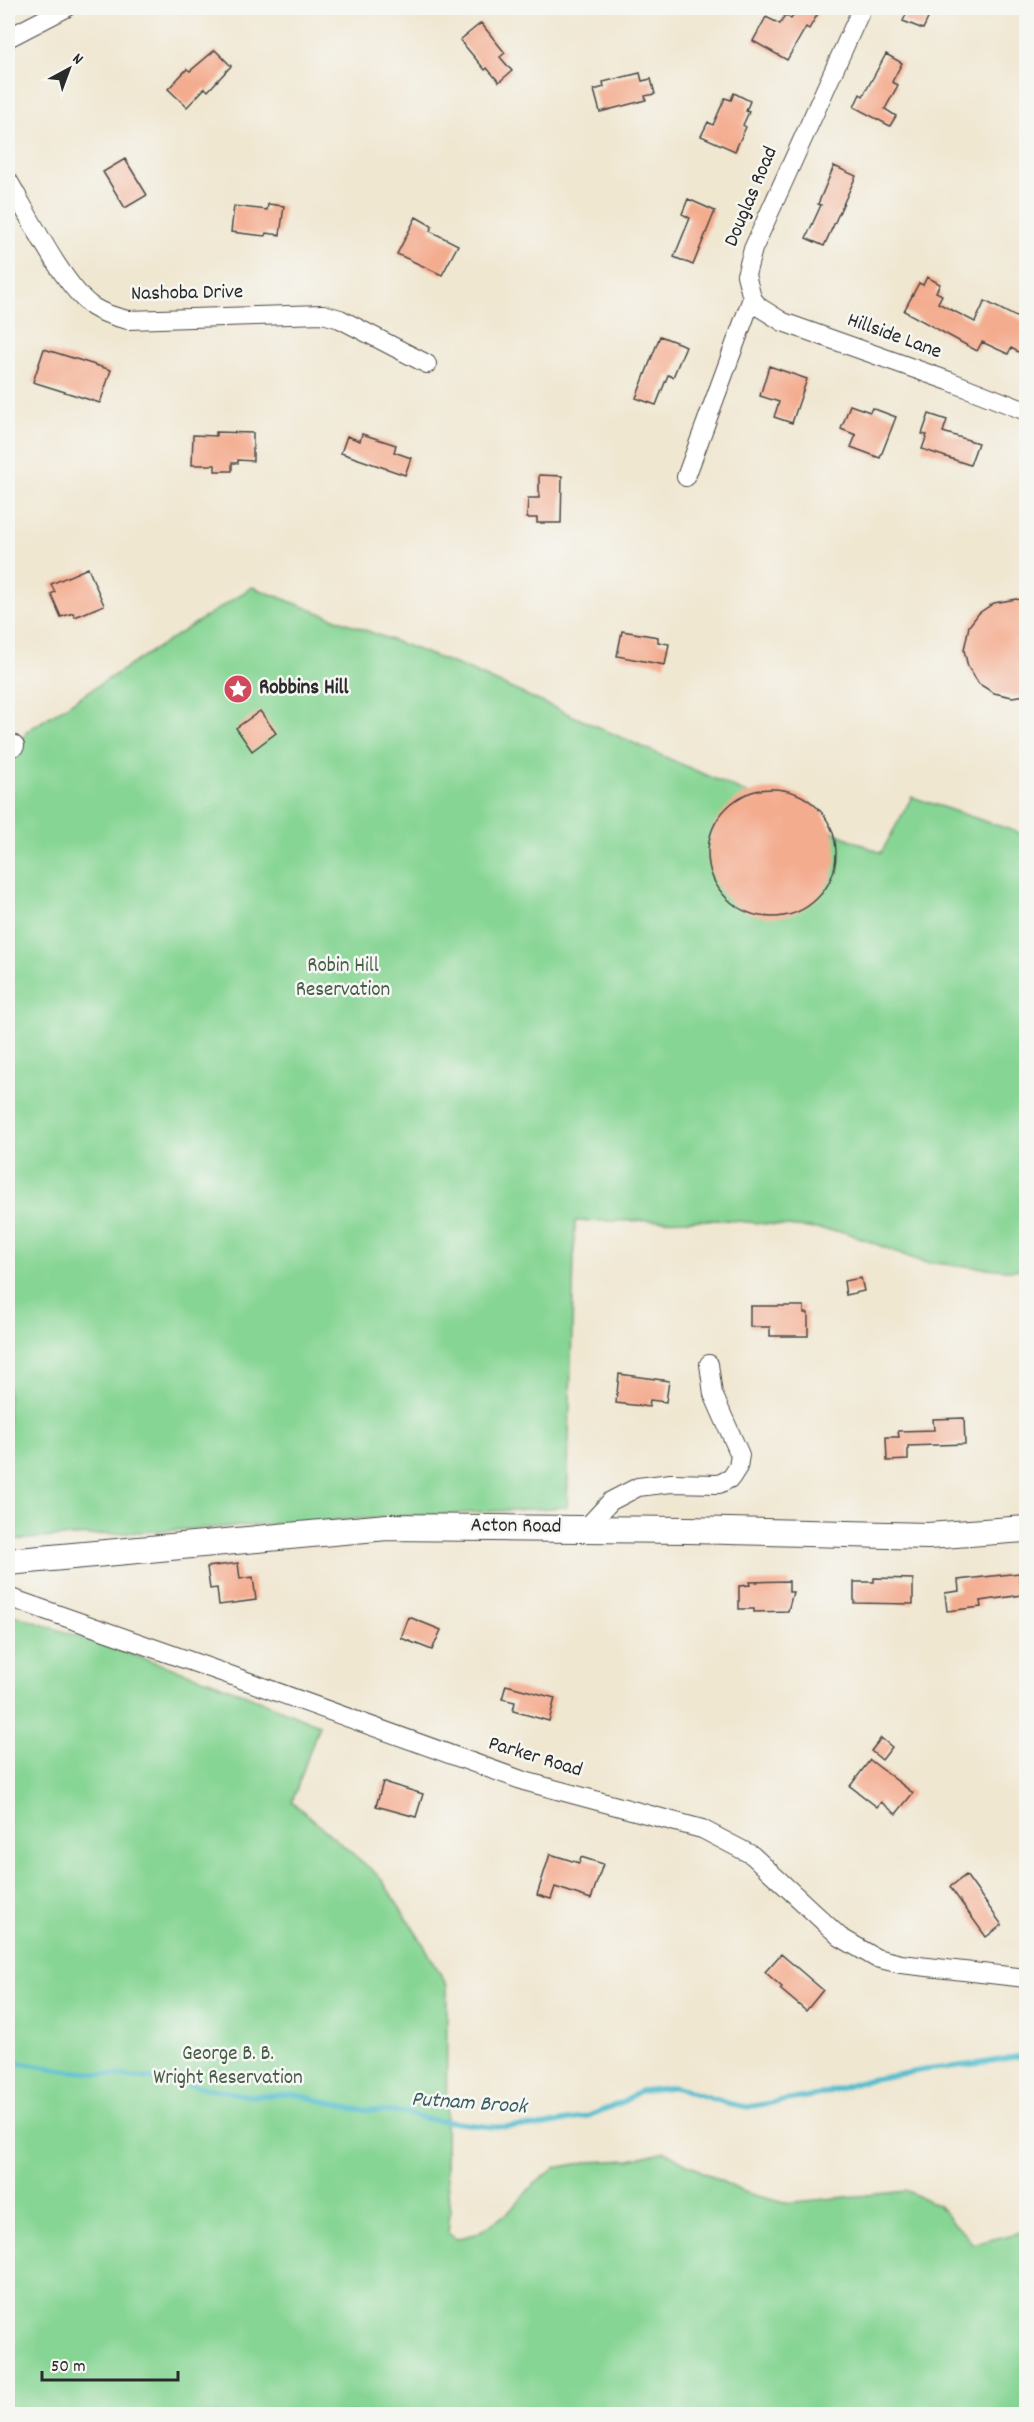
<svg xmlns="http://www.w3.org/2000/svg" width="1034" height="2422" viewBox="0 0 1034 2422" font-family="Dekko,sans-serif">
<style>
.green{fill:#87d594;stroke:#598060;stroke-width:1.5}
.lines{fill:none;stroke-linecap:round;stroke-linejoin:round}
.stream{stroke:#51bccd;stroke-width:5}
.building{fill:#f4ac8f}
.street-casing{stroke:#494744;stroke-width:20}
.secondary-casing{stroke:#494744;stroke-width:28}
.street{stroke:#fff;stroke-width:18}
.secondary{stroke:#fff;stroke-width:26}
.labels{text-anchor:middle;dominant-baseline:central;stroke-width:5;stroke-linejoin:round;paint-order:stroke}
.street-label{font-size:21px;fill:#2b2b2b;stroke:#f6f6f2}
.poi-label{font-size:21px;font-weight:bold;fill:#2b2b2b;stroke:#f6f6f2;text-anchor:start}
.park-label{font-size:21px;fill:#475e4a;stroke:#f6f6f2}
.water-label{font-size:22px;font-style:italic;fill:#385e64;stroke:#f6f6f2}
</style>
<rect width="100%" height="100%" fill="#f6f6f2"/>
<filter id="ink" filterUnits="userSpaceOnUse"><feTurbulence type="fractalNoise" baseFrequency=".0167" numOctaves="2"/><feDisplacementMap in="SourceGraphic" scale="12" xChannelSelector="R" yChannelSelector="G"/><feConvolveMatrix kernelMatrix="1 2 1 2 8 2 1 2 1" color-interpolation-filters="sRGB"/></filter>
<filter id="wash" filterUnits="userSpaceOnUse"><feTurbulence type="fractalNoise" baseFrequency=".008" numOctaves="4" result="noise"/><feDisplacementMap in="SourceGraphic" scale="24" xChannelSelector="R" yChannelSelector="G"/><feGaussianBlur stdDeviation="1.35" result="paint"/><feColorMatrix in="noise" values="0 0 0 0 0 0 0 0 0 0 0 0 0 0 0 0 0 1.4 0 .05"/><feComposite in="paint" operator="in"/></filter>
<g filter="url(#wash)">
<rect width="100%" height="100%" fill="#f0e7d1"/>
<path class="green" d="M252,587L465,668L881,853L912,797L1026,835V1269L1007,1270L922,1262L845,1232L728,1220L575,1221L567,1507L8,1540V755L19,746L27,731Z
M8,1613L214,1682L319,1725L292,1802L380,1877L425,1947L447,1986L446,2170L450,2212L448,2233L456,2239L476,2234L508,2213L532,2186L555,2168L588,2162L630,2160L665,2151L685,2163L743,2192L785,2203L908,2191L938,2205L973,2244L1026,2231V2414H8Z"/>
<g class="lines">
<path class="stream" d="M8,2061L70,2071L156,2079L251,2096L294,2094L355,2109L406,2113L427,2119L491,2127L540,2126L586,2117L625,2101L640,2091L674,2087L727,2103L747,2107L818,2095L868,2080L924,2070L975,2064L1026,2055"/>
</g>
<g id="blocks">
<path class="building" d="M798,8H821L809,29L806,27L787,60L753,41L766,17L780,24L785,15L791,19Z
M909,8H933L923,29L903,21Z
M481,23L505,53L500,57L512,71L499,82L487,68L485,70L460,40Z
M215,50L231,66L208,91L205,88L187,107L168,89L187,69L190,71Z
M886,54L902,63L892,82L898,85L885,109L896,116L890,126L854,107L860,94L863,96Z
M640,73L642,81L651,79L655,94L645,96L646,100L600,112L594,90L604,87L603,82Z
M734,93L750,101L746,111L749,112L743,125L746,127L735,151L701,136L708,122L713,125L725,98L731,100Z
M125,159L147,195L125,208L103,172Z
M834,166L856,176L824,246L806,238L821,205L818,204Z
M688,199L715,211L693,265L674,257L690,218L682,214Z
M268,204L284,206L280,235L266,233L265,236L231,232L234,206L267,210Z
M416,217L432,226L430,231L458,245L442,275L397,254Z
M927,277L940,284L936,292L942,295L938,303L975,322L985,301L1026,322V356L1011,348L1008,354L982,342L977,351L904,311L919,283L923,285Z
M660,336L686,346L673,377L668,375L656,405L636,398Z
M44,349L111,370L100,403L33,382Z
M769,366L807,379L792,423L774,417L779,402L760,396Z
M850,405L870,412L872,408L896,417L880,458L851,447L856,435L841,429Z
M929,414L947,420L943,432L978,443L970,465L922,449L927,435L922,434Z
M216,432L253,433V461L238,460V463H232V471H215V465H192L193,435L216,436Z
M362,434L396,445L394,452L411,458L405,475L341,453L347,436L360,441Z
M539,475L562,476L561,523H537V518H527L528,498H539Z
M88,568L104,605L75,617L73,613L61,617L51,594L55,592L51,584Z
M1016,599L1026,601V695L1012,697L994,693L979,684L968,667L964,650L969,626L979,613L994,603Z
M622,631L658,637V642L669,644L665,665L617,656Z
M260,711L276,733L252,751L236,728Z
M708 853a64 64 0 1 1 128 0a64 64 0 1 1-128 0Z
M861,1278L864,1291L846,1295L844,1281Z
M750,1306H804V1313H808V1336H770V1327H750Z
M619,1374L669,1381L666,1402L650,1400L649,1407L616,1403Z
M964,1418L965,1444L908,1446V1460L887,1461L886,1437H899L898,1431L934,1430L933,1419Z
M238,1563L240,1579L253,1577L256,1600L219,1605L217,1588L210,1589L207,1567Z
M1019,1573L1022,1595L980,1601L981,1607L947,1611L945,1593L959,1591L958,1580Z
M874,1578L913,1579V1604L854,1603V1582H874Z
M789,1581V1592H793L788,1611L754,1612V1609H739V1586L750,1585L749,1582Z
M409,1617L441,1630L432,1650L401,1638Z
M506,1685L555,1698L549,1721L513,1711L515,1702L502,1699Z
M881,1738L892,1747L882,1760L871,1751Z
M870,1760L913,1793L896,1814L881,1802L877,1807L850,1786Z
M383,1782L423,1794L416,1817L376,1806Z
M550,1854L579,1863L581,1857L603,1864L591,1899L555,1887L551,1899L537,1895Z
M966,1875L1002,1925L986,1937L950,1887Z
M781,1954L823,1990L806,2011L780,1989L782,1987L765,1972Z"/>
</g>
</g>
<g filter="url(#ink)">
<use href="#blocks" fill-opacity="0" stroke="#494744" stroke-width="1.5"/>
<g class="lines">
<g class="street-casing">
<path id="street" d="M8,38L66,8
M8,180C28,214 63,286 93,307C104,314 115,317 128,320L323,314L340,319L427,364
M752,298L759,307L783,322L949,381L1026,411
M686,477L752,298L746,275L753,249L862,8
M8,741L15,746
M585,1529L611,1501L638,1487L671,1483L719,1484L731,1478L738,1467L740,1455L713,1394L709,1364
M8,1597L227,1674L524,1781L702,1829L752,1855L840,1937L876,1958L901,1964L1026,1978"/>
</g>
<g class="secondary-casing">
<path id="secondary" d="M8,1562L387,1527L688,1530L928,1536L1026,1529"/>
</g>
<use href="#street" class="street"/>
<use href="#secondary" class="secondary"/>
</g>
</g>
<defs>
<g id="sight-disc" transform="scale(1.5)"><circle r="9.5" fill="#d1495b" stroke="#f6f6f2"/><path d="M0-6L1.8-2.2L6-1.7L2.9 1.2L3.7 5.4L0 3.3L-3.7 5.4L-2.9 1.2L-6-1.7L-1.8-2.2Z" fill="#fff"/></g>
</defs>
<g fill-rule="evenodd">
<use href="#sight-disc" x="238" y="689"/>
</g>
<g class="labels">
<g class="street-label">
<text transform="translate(752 197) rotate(-67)">Douglas Road</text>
<text transform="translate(187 294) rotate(-1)">Nashoba Drive</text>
<text transform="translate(894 337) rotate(20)">Hillside Lane</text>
<text transform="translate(516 1527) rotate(1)">Acton Road</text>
<text transform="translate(535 1758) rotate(17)">Parker Road</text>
</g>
<g class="poi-label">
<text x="259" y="689">Robbins Hill</text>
</g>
<g class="park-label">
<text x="343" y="967">Robin Hill<tspan x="343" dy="24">Reservation</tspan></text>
<text x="228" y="2055">George B. B.<tspan x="228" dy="24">Wright Reservation</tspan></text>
</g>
<g class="water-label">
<text transform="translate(469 2104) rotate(4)">Putnam Brook</text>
</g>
</g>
<rect width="1034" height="2422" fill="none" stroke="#f6f6f2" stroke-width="30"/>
<g transform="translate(69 69) rotate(41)" stroke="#f6f6f2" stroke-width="4.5" paint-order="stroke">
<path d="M0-4.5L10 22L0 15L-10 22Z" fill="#2b2b2b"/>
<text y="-9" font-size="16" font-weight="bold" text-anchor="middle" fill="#2b2b2b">N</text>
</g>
<path d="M42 2371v9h136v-9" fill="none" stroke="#2b2b2b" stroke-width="3"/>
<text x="51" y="2371" font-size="18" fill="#2b2b2b" stroke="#f6f6f2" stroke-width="4.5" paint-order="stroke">50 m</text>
</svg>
